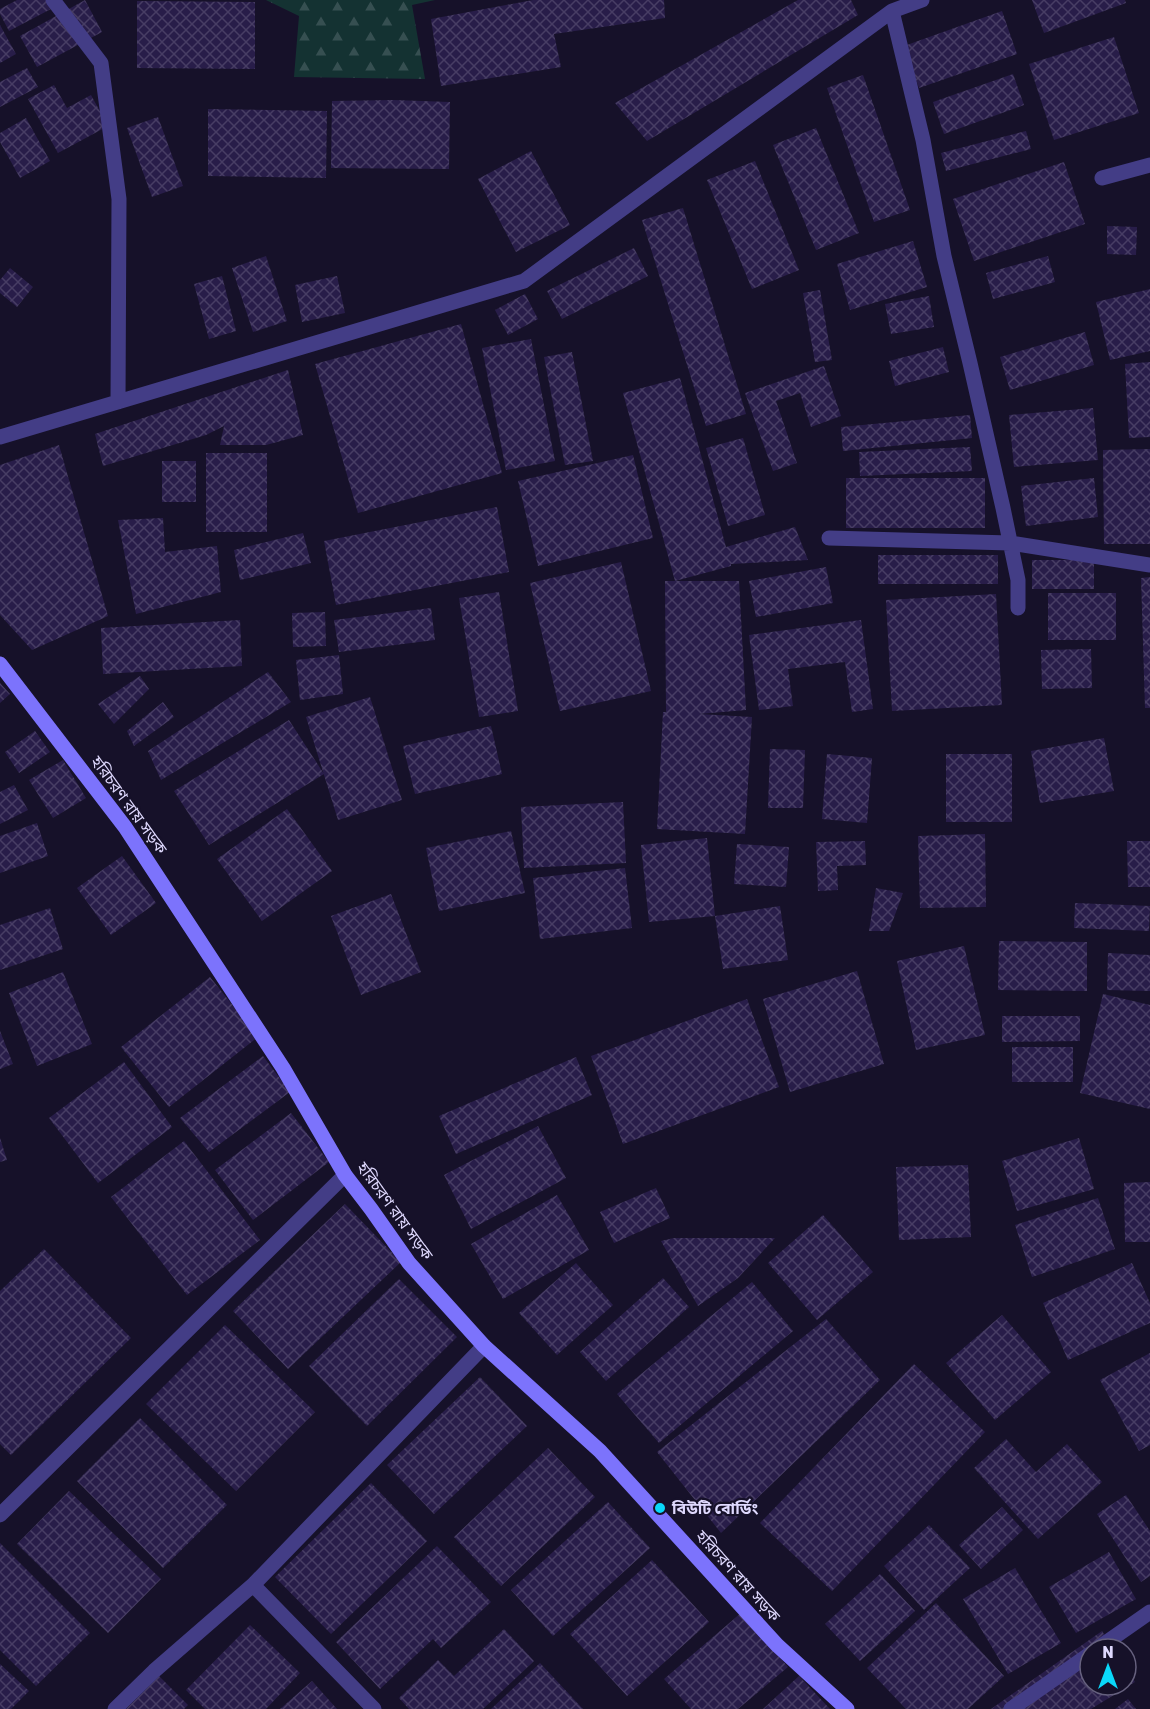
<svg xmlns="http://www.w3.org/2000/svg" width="1150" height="1709" viewBox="0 0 1150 1709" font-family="Rubik,'Noto Sans Bengali',sans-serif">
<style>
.forest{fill:url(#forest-firs)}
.building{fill:url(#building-cross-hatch)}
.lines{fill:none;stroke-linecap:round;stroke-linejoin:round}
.minor{stroke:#433d86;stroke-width:15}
.secondary{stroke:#7c73fc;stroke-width:15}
.poi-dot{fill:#0ad8f9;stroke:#161129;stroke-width:2}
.labels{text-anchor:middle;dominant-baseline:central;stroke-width:4.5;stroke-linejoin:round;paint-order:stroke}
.street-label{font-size:16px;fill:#dfd9fe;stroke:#161129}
.poi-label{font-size:16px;font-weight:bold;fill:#dfd9fe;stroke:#161129;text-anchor:start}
</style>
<defs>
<pattern id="forest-firs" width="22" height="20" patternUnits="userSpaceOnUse" patternTransform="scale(1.5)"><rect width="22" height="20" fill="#143232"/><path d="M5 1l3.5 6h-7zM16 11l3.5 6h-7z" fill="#364f51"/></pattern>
<pattern id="building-cross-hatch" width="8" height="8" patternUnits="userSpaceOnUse" patternTransform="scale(1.5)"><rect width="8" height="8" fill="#281d49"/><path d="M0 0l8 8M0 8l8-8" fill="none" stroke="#473d64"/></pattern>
</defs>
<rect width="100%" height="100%" fill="#161129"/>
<path class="forest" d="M266,0H435L412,5L425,79L294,77L299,16Z"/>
<path class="building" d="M17,0H46L51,9L9,31L0,14V9Z
M85,0L102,32L37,67L20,36Z
M533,0H664L665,18L554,34L561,67L441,86L431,19Z
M798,0H851L858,15L647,141L615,103Z
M1032,0H1125L1126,3L1044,33Z
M137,1L255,2V69L137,68Z
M1002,11L1017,54L919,88L904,46Z
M0,25L16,54L0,63Z
M1114,37L1139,113L1054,140L1029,64Z
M27,68L38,87L0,107V82Z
M1013,74L1024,105L944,134L933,102Z
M863,75L910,210L874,222L827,88Z
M54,85L67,108L91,95L108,126L58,153L28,99Z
M393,100L450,102L449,169L331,168L332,101Z
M208,109L327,111L326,178L208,176Z
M158,117L183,186L152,197L127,128Z
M26,118L50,161L20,178L0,142V133Z
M816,128L859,233L816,250L773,145Z
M1026,131L1031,149L946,171L941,153Z
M531,151L570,225L516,252L478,179Z
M755,161L799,270L752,289L707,180Z
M1064,162L1085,224L974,261L953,199Z
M683,208L746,414L706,426L642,220Z
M1107,226L1137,227L1136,255L1107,254Z
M913,241L927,287L850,310L837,264Z
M634,248L648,276L562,319L547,291Z
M266,256L287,321L253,332L232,268Z
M1048,256L1055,282L993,299L986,273Z
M10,268L33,287L17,307L0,293V280Z
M222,276L236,331L209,339L194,284Z
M337,276L345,313L302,322L295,285Z
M1150,289V351L1110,360L1096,302Z
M820,290L832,360L815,362L803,293Z
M525,294L538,319L508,335L495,310Z
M929,296L934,327L891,334L885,304Z
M461,324L502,473L358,513L315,364Z
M1085,332L1094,365L1010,390L1000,357Z
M531,339L555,461L506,470L482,348Z
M943,347L949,372L895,386L889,361Z
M572,352L593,461L565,465L544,357Z
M1150,362V437L1129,438L1125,364Z
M824,366L841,416L811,427L800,393L776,401L797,463L773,471L745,393Z
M288,370L303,435L266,445H220L224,426L206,435L103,466L95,434Z
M680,378L726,547L795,527L808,560L731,564V566L675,581L623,393Z
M1093,408L1098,460L1014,467L1009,415Z
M970,415L972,438L843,451L841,427Z
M743,438L765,515L728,526L706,448Z
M59,445L108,616L32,650L0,615V465Z
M970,447L972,471L860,476L859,452Z
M1150,449V544H1104L1103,450Z
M206,453H267V532H206Z
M633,455L653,538L538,566L518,481Z
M162,461H196V502H162Z
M846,478H985V528H846Z
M1094,478L1098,517L1026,526L1021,486Z
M497,507L509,572L336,605L324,541Z
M163,518L165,552L217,546L221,592L136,614L118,520Z
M303,533L311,563L240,580L234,550Z
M878,555H998V584H878Z
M1032,560H1094V589H1032Z
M621,562L651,691L560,711L530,583Z
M826,567L833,603L756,617L749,581Z
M1150,577V708H1145L1141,578Z
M665,581H739L746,710L699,714L752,717L745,834L657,829L663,712H666Z
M499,592L518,711L479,717L459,598Z
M1048,593H1116V640H1048Z
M996,594L1002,705L892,711L886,600Z
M431,608L435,640L339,652L334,620Z
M325,612L326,646L293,647L292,613Z
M240,620L242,666L103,674L101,628Z
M861,620L873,709L852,712L845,662L788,669L793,706L759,710L749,635Z
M1091,649L1092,688L1042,689L1041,650Z
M339,655L343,694L300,700L296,660Z
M268,672L291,702L161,780L148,751Z
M140,676L149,689L114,724L98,704Z
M0,683L10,694L0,703Z
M370,697L402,800L338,820L306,717Z
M163,702L174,717L134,746L127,731Z
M289,720L324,774L209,845L174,791Z
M491,726L502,774L415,794L403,746Z
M35,731L50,752L19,773L5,752Z
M1104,738L1114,791L1040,803L1031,751Z
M770,749L805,750L803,808H768Z
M827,754L872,758L867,823L822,819Z
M946,754H1012V822H946Z
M63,760L86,798L53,818L29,780Z
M14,785L28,810L0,824V792Z
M623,802L626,863L524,868L521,807Z
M287,809L332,871L262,921L217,859Z
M37,823L48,856L0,873V836Z
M511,831L525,893L439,911L426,848Z
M985,834L986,907L920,908L918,836Z
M707,838L715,916L649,922L641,845Z
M865,841L866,865L837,866L838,890L818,891L816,842Z
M1127,841H1150V887H1128Z
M737,844L789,847L786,887L734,884Z
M122,856L156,903L111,935L77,888Z
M625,868L632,928L540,939L533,878Z
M876,888L903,893L889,931H869Z
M391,894L421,972L361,995L331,916Z
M1075,903L1150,906L1149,931L1074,928Z
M780,906L788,960L723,969L715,916Z
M50,908L63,949L0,970V925Z
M999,941L1087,942V991L998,990Z
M964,946L985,1035L916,1050L897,961Z
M1108,953L1150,955V991L1107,990Z
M857,971L884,1064L790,1092L763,999Z
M63,972L92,1044L37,1066L9,993Z
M210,977L258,1037L169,1107L121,1047Z
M1103,994L1150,1005V1109L1080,1093Z
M747,999L779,1087L623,1144L591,1056Z
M1002,1016H1080V1041L1002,1042Z
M0,1031L13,1064L0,1069Z
M1012,1047H1073V1082H1012Z
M263,1056L290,1092L209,1152L180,1118Z
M576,1057L592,1095L456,1154L439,1116Z
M124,1062L172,1127L98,1183L49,1118Z
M291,1113L329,1162L253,1220L215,1170Z
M538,1126L566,1178L471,1229L444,1175Z
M0,1138L7,1160L0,1162Z
M1079,1138L1094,1189L1017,1211L1002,1161Z
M184,1141L260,1240L187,1295L111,1197Z
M968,1165L971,1237L899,1240L896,1167Z
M1150,1182V1242H1125L1124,1183Z
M656,1188L670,1218L614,1243L600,1212Z
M557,1195L589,1250L503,1299L471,1244Z
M1098,1198L1115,1249L1032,1277L1015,1225Z
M345,1204L401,1262L288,1369L233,1311Z
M823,1215L873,1272L817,1320L768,1263Z
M674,1238H775L738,1278L698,1306L661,1241Z
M44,1249L131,1338L11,1455L0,1444V1291Z
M576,1263L613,1305L557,1355L519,1313Z
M1132,1263L1150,1303V1323L1068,1360L1043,1303Z
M663,1278L689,1307L606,1381L580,1352Z
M399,1279L457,1337L367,1426L309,1366Z
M752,1282L793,1331L659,1443L617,1394Z
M1002,1315L1051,1372L995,1420L946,1363Z
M826,1319L880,1380L721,1533L657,1452Z
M225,1325L315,1412L236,1491L146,1404Z
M1150,1353V1445L1139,1451L1100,1380Z
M914,1364L985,1432L832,1591L760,1523Z
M480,1377L527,1426L434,1514L387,1465Z
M140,1418L227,1505L163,1568L77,1481Z
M1006,1439L1036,1472L1067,1444L1102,1482L1038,1539L974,1468Z
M548,1448L595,1497L501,1586L454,1537Z
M371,1483L427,1541L331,1634L275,1577Z
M69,1491L161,1579L108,1633L17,1544Z
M1126,1495L1150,1531V1576L1141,1582L1097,1514Z
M608,1502L650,1548L553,1636L511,1590Z
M1002,1507L1023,1530L981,1569L959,1545Z
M929,1525L970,1568L924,1610L884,1566Z
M0,1543L90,1633L36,1686L0,1650Z
M437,1546L491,1602L441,1648L433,1639L380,1689L336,1642Z
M1109,1552L1136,1599L1076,1633L1049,1587Z
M652,1560L709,1622L627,1696L570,1634Z
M1015,1568L1061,1643L1008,1674L963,1599Z
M880,1574L915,1611L860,1661L825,1624Z
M936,1603L1004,1676L968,1709H906L867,1668Z
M741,1613L788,1667L738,1709H691L664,1679Z
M250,1625L300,1673L266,1709H205L186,1690Z
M504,1629L534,1661L483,1709H409L399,1698L438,1660L454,1676Z
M1102,1631L1114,1649H1090V1685H1126V1668L1135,1682L1091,1709H991Z
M540,1663L583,1709H491Z
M0,1664L29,1691L11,1709H0Z
M159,1676L188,1705L184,1709H126Z
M799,1676L830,1709H763Z
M312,1681L337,1709H280Z
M1128,1699L1136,1709H1115Z"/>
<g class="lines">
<path class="minor" d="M53,0L101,63L119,199L118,402
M892,11L923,140L944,256L970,363L1003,508L1018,580V608
M1102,178L1150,165
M0,437L524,281L892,11L922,0
M829,538L1010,543L1150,565
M0,1515L345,1175
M253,1585L374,1709
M1097,1649L1150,1612
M115,1709L154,1671L253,1585L484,1346
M1011,1709L1090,1654"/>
<path class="secondary" d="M0,664L125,827L283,1068L345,1175L371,1209L409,1263L484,1346L600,1451L777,1645L847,1709"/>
</g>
<circle class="poi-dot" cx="660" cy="1508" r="6"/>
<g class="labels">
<g class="street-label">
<text transform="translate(129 805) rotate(54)">হরিচরণ রায় সড়ক</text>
<text transform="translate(395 1211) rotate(54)">হরিচরণ রায় সড়ক</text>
<text transform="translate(738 1576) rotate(48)">হরিচরণ রায় সড়ক</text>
</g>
<g class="poi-label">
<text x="672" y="1508">বিউটি বোর্ডিং</text>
</g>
</g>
<g transform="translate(1108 1667)"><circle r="28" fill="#161129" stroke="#66617e" stroke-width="1.5"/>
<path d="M0-4.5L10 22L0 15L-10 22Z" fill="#0ad8f9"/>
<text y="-9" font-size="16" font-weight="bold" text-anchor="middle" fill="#dfd9fe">N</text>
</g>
</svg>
